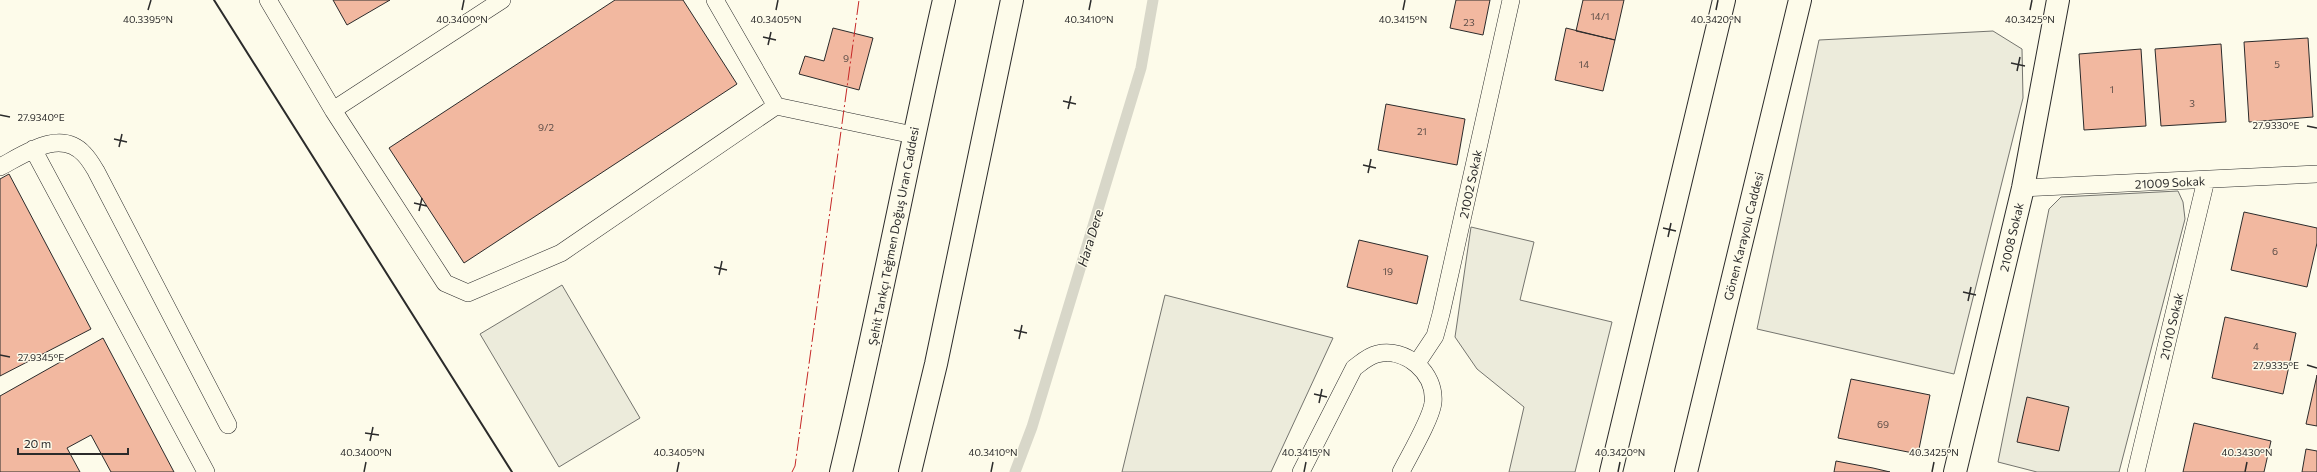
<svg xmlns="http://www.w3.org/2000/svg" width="2317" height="472" viewBox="0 0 2317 472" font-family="Commissioner,sans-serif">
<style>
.green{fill:#ecebdb;stroke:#74746e}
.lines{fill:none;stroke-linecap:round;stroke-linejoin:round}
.stream{stroke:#d8d7c9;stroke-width:11}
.building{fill:#f2b8a0;stroke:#2b2b2b}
.lane-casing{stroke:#2b2b2b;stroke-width:18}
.street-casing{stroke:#2b2b2b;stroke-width:24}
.highway-casing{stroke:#2b2b2b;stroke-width:24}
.lane{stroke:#fdfbea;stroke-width:17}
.street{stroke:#fdfbea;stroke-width:22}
.highway{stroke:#fdfbea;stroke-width:22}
.wall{stroke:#2b2b2b;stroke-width:2}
.power{stroke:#c62828;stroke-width:1;stroke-dasharray:14 3 2 3;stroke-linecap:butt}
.ticks{fill:none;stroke:#2b2b2b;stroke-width:1.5}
.labels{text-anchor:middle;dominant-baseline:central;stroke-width:3;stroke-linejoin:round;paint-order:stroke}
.number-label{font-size:10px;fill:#5d4e48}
.street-label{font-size:12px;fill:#2b2b2b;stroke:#fdfbea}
.water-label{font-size:13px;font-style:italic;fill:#2b2b2b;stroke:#fdfbea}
.ticks-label{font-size:10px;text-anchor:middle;fill:#2b2b2b;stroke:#fdfbea;stroke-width:3;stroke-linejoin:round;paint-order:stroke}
</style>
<rect width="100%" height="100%" fill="#fdfbea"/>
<path class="green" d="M1993,31L2022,49L2023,98L1954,374L1757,329L1819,40Z
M2178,191L2183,202L2185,219L2119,472H2037L1998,462L2049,209L2061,197Z
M1471,227L1534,242L1520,300L1612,322L1575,472H1509L1524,407L1477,369L1455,337Z
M562,285L640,418L559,467L480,334Z
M1165,295L1333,338L1271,472H1122Z"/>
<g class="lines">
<path class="stream" d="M1015,472L1032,427L1141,68L1153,0"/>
</g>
<path class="building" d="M333,0H390L347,25Z
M615,0H683L737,84L464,263L389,148Z
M1456,0H1490L1483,35L1450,28Z
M1583,0H1624L1615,40L1576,31Z
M833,28L873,38L859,90L799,74L805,56L824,61Z
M1566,28L1615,40L1603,91L1555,80Z
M2308,38L2313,117L2249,122L2244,42Z
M2221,44L2226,122L2161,126L2155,49Z
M2141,49L2146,126L2084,130L2079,54Z
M1386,104L1465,119L1457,165L1378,150Z
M9,174L91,329L0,376V179Z
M2244,212L2317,228V243L2307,287L2231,270Z
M1359,240L1428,256L1417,304L1347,287Z
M2225,317L2296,333L2283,394L2212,378Z
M103,338L174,472H111L91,435L67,448L80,472H0V396Z
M2317,375V426L2306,424Z
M1851,379L1930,395L1918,454L1838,438Z
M2027,397L2069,407L2059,451L2017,442Z
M2194,423L2271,441L2264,472H2183Z
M2306,449L2317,451V472H2302Z
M1836,461L1873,468L1890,472H1834Z"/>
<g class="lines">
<g class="lane-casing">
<path id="lane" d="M268,0L333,110L445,283L468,293L561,253L776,106L913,135
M715,0L776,106
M333,110L502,0
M33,149L206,472
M0,167C25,154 60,128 84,154C89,159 93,166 96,171L228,425
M2023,188L2317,174
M1417,363L1435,336L1441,314L1511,0
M1301,472L1354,368C1361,363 1368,356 1377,354C1406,347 1436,373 1433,403C1431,419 1409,456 1401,472
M2136,472L2206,180"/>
</g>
<g class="street-casing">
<path id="street" d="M841,472C879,315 908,157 944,0
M910,472L936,364L1012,0
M1955,472L2023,188L2058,0"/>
</g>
<g class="highway-casing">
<path id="highway" d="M1611,472L1724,0
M1686,472L1800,0"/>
</g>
<use href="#lane" class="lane"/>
<use href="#street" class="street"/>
<use href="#highway" class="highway"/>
<path class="wall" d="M214,0L512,472"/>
<path class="power" d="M792,472L795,466L859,0"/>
</g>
<path class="ticks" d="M148,10L151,0M462,10L464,0M776,10L778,0M1089,10L1091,0M1403,10L1405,0M1716,10L1718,0M2030,10L2032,0M763,37L776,40M768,45L771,32M2011,63L2025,66M2017,71L2020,57M1063,101L1076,104M1068,109L1071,96M0,115L10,117M2307,126L2317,128M114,139L127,142M119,147L122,134M1363,165L1376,168M1368,173L1371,159M414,203L427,206M419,211L422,198M1663,228L1676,231M1668,237L1671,223M714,267L727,270M719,275L722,261M1963,292L1976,295M1968,301L1971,287M1014,330L1027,333M1019,339L1022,325M0,355L10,357M2307,365L2317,368M1314,394L1327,397M1319,403L1322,389M365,433L379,435M370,441L373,427M364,472L366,462M677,472L679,462M991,472L993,462M1304,472L1306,462M1618,472L1620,462M1932,472L1934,462M2245,472L2247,462"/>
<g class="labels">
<g class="number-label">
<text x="1600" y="16">14/1</text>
<text x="1469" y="22">23</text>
<text x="846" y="58">9</text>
<text x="1584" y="64">14</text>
<text x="2277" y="64">5</text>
<text x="2112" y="89">1</text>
<text x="2192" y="103">3</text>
<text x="546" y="127">9/2</text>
<text x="1422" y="131">21</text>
<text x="2275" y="251">6</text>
<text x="1388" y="271">19</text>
<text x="2256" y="346">4</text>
<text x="1883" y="424">69</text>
</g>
<g class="street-label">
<text transform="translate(2170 182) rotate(-3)">21009 Sokak</text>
<text transform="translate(1470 184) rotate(-78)">21002 Sokak</text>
<text transform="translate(893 236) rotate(-79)">Şehit Tankçı Teğmen Doğuş Uran Caddesi</text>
<text transform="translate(1743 236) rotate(-76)">Gönen Karayolu Caddesi</text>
<text transform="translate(2011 237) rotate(-77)">21008 Sokak</text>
<text transform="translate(2171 326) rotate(-77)">21010 Sokak</text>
</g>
<g class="water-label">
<text transform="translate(1090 238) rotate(-73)">Hara Dere</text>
</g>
</g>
<g class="ticks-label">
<text x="148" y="23">40.3395°N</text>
<text x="462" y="23">40.3400°N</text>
<text x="776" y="23">40.3405°N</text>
<text x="1089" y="23">40.3410°N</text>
<text x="1403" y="23">40.3415°N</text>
<text x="1716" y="23">40.3420°N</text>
<text x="2030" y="23">40.3425°N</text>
<text x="41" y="121">27.9340°E</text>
<text x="2276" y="129">27.9330°E</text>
<text x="41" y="361">27.9345°E</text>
<text x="2276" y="369">27.9335°E</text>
<text x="366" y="456">40.3400°N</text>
<text x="679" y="456">40.3405°N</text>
<text x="993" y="456">40.3410°N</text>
<text x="1306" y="456">40.3415°N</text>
<text x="1620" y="456">40.3420°N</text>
<text x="1934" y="456">40.3425°N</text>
<text x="2247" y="456">40.3430°N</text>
</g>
<path d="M18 448v6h110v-6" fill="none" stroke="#2b2b2b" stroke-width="2"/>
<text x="24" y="448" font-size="12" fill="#2b2b2b" stroke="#fdfbea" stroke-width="3" paint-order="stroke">20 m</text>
</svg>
